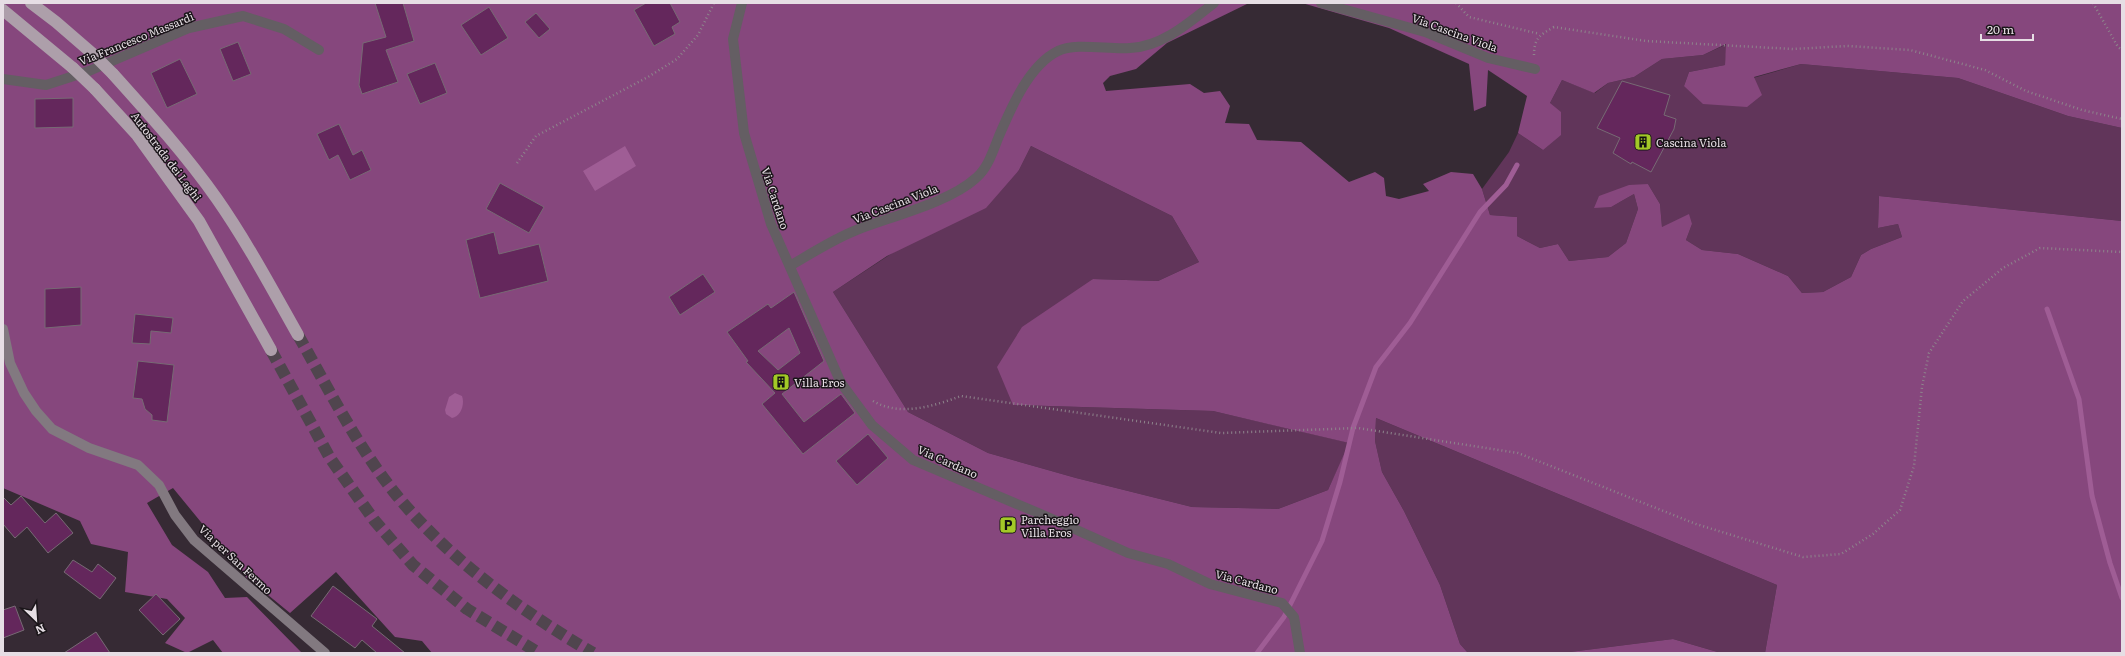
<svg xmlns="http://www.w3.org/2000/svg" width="2125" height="656" viewBox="0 0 2125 656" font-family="Literata,serif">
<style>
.green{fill:#61355a}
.forest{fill:#86477d;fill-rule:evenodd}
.water{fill:#9f5d95}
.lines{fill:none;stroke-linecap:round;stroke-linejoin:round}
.stream{stroke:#9f5d95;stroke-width:5}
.building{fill:#64275c;stroke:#776a74;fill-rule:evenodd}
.motorway-tunnel{stroke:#50454e;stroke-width:12;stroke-dasharray:12 6;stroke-linecap:butt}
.path{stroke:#8e848c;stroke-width:2.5;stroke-dasharray:1 3;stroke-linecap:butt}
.minor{stroke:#645e63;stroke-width:10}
.secondary{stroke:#827980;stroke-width:10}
.motorway{stroke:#ad9faa;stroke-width:12}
.motorway-bridge{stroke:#ad9faa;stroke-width:12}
.labels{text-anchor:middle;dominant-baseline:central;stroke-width:3;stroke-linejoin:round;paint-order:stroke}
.street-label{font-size:11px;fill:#e6dee4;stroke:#1a1519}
.poi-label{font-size:11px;fill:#e6dee4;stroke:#1a1519;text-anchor:start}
</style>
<rect width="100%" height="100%" fill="#362a34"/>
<path class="green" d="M1727,44L1725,65L1689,72L1684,86L1753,78L1801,64L1958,78L2068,116L2122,128V221L1879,196L1878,228L1898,224L1902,237L1871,249L1861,255L1851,277L1823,292L1802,293L1788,276L1738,254L1702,250L1686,240L1692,224L1662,227L1660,204L1648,184L1611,207L1634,194L1638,209L1626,243L1608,257L1569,261L1558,244L1540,248L1517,236V217L1490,215L1482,189L1509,152L1518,133L1543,150L1550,103L1562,80L1595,93L1608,83L1634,77L1662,59L1703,55Z
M1031,146L1172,216L1199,262L1158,281L1093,279L1013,405L1213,411L1350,443L1328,490L1278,509L1192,507L1076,478L988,453L908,412L833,292L1019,170Z
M1376,418L1777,585L1765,653H1721L1673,639L1562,653H1468L1460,644L1440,585L1404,511L1382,472L1375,441Z"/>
<path class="forest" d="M3,3H1249L1167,43L1136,69L1110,76L1103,83L1106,91L1190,84L1204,93L1220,91L1230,106L1225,123L1249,124L1257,140L1301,142L1349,182L1375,172L1384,178L1386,196L1399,199L1429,191L1423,184L1451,172L1473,174L1482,189L1490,215L1517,217V236L1540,248L1558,244L1569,261L1608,257L1626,243L1638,209L1634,194L1611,207L1594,208L1599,196L1629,185L1648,184L1660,204L1662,227L1689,214L1692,224L1686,240L1702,250L1738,254L1788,276L1802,293L1823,292L1851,277L1861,255L1871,249L1902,237L1898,224L1878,228L1879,196L2122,221V653H1765L1777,585L1376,418L1375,441L1382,472L1404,511L1440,585L1460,644L1468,653H432L422,641L395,637L336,572L290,613L246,577L173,488L147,503L172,545L208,572L225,598L247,597L302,653H223L213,640L187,653L165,643L185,618L167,599L125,592L128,552L91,544L80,521L3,488ZM1031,146L1172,216L1199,262L1158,281L1093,279L1022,327L997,367L1013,405L1213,411L1349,443L1328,490L1278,509L1192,507L1076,478L988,453L908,412L833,292L887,256L986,208L1019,170Z
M1302,3H2122V128L2068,116L1958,78L1801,64L1754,77L1762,95L1747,107L1703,104L1684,86L1689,72L1725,65L1726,44L1703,55L1662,59L1634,77L1608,83L1594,93L1562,80L1550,103L1561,112V135L1543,150L1518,133L1527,96L1488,70L1486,106L1474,111L1469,64L1389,28Z
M1673,639L1721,653H1562Z"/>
<path class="water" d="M625,146L636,166L595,191L583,171Z
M455,393L462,396C465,404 461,417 452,418L446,414L445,410L449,397Z"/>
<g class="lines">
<path class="stream" d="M2047,309L2079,399L2092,496L2110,563L2122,598
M1257,653L1284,617L1322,541L1340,482L1353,428L1376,367L1410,323L1480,212L1506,185L1517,165"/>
</g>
<path class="building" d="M375,3H403L414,41L386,50L398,82L362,94L359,85L363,43L386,37Z
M646,3H670L680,22L672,27L675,34L654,46L634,10Z
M489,7L508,38L481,55L461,25Z
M536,13L550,29L539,38L525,22Z
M238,42L251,74L233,81L220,49Z
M180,59L197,94L167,108L151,73Z
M435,63L447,93L420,104L407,74Z
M1622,81L1670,95L1664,115L1676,119L1674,129L1651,172L1632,162L1631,164L1613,153L1620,138L1597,128Z
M73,98V127L35,128V99Z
M339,124L353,155L362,150L371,170L350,180L338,155L329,160L317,134Z
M500,183L544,207L529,233L486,209Z
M494,232L499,254L539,244L548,281L480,298L466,240Z
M703,274L715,292L680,315L669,297Z
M81,287V325L45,328V289Z
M794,292L824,361L782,394L804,422L841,394L855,413L803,454L762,404L775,393L746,362L748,361L727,332L768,304L771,308ZM789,328L800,353L778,370L758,351Z
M135,314L173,318L171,333L151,331L150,344L132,343Z
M138,361L174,365L167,422L152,420V415L145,409L142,399L133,398Z
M868,434L888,458L857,485L836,461Z
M21,496L45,523L56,513L73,533L48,553L27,527L15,538L3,524V497L11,505Z
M73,560L92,572L98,564L116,578L100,599L64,572Z
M333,586L377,619L372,626L405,653H377L362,640L355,648L311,616Z
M156,594L180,619L163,635L139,610Z
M15,606L24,630L3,638V610Z
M96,632L110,653H64Z"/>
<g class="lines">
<path class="motorway-tunnel" d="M298,335C328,388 356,444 394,492C447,558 520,610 593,653
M271,350L330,458L374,520L413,565L467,609L539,653"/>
<path class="path" d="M1456,3L1469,17L1540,34
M2093,3L2118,47L2122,50
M1534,55C1534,38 1540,35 1554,27L1646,41L1793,49L1847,46L1910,50L1985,70L2026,91L2082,110L2122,119
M517,163L536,136L648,77L677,59L698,35L714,3
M873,401C900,417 934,406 961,396L1221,433L1358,428L1518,453L1696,524L1803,557L1841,554L1873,534L1900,510L1914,466L1922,387L1929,353L1963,301L2003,268L2040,248L2122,252"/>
<path class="minor" d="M742,3L733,39L744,133L771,224L841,383L872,425L913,460L1050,518L1128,553L1168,564L1210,584L1282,603L1294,617L1300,653
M1321,3L1425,32L1488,58L1535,69
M3,79L46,85L89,71L189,28L243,16L284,29L319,50
M790,266C812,253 835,238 859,229C893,216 950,202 976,178C988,168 993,151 999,136C1011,108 1029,65 1058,51C1075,42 1110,50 1130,48C1162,47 1190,22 1214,3"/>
<path class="secondary" d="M3,329L10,363L24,393L36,411L52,429L89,448L138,465L159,485L175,515L194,540L325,653"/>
<path class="motorway" d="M31,3L56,22L93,54
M3,10L73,68
M113,74C149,114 186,155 217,199C247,242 272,289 298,335
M95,89L137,135L199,221L271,350"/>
<path class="motorway-bridge" d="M93,54L113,74
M73,68L95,89"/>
</g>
<defs>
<g id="building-square" transform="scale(0.9)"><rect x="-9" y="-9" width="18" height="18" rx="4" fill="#a3c927" stroke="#1a1519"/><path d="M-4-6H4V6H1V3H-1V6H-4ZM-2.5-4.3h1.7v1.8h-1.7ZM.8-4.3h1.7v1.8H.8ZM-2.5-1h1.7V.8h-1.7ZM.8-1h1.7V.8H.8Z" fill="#111"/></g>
<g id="parking-square" transform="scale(0.9)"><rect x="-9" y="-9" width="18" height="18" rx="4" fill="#a3c927" stroke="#1a1519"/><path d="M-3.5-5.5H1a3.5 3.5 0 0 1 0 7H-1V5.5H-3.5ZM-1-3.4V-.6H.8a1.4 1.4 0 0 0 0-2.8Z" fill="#111"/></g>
</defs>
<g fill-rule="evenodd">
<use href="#building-square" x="1643" y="142"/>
<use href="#building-square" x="781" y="382"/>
<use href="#parking-square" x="1008" y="525"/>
</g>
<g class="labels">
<g class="street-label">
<text transform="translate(1455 32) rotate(20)">Via Cascina Viola</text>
<text transform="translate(136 38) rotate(-22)">Via Francesco Massardi</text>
<text transform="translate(167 156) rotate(53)">Autostrada dei Laghi</text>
<text transform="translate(776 198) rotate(72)">Via Cardano</text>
<text transform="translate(895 203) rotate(-21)">Via Cascina Viola</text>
<text transform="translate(948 461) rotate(24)">Via Cardano</text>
<text transform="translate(236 559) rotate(43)">Via per San Fermo</text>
<text transform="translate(1247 581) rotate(15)">Via Cardano</text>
</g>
<g class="poi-label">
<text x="1656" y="142">Cascina Viola</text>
<text x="794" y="382">Villa Eros</text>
<text x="1021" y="519">Parcheggio<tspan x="1021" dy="13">Villa Eros</tspan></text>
</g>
</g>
<rect width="2125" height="656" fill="none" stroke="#e6dee4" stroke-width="8"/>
<g transform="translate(36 620) rotate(155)" stroke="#1a1519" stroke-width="3" paint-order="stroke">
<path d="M0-3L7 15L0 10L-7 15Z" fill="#e6dee4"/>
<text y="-6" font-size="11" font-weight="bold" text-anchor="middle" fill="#e6dee4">N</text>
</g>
<path d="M1981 34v6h52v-6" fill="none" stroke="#e6dee4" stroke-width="2"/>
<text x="1987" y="34" font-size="12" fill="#e6dee4" stroke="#1a1519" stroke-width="3" paint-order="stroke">20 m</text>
</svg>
